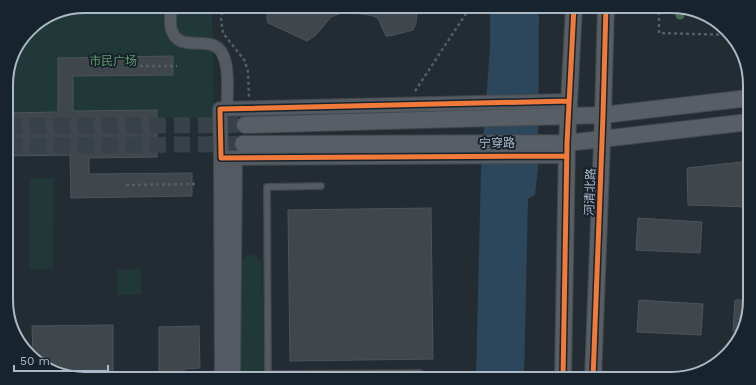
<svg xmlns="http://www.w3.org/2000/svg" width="756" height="385" viewBox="0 0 756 385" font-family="'Work Sans','Noto Sans SC',sans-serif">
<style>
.green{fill:#213838}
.water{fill:#2c475c}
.building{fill:#3f464c;stroke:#4b545c}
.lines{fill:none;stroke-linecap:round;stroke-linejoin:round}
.secondary-tunnel{stroke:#384149;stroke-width:16;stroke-dasharray:16 8;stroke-linecap:butt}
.service-casing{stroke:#42484d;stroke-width:8}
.minor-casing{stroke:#42484d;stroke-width:13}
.tertiary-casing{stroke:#42484d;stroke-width:16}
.secondary-casing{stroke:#42484d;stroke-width:18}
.path{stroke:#565e64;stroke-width:2.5;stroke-dasharray:3 3;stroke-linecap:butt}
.service{stroke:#535a61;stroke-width:5.5}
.minor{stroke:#535a61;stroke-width:11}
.tertiary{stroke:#535a61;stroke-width:14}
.secondary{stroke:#575e66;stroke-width:16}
.cycleway-casing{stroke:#17232d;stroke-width:8}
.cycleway{stroke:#f17a3a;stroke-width:5}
.tree{fill:#46684f}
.labels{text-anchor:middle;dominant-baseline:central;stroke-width:4;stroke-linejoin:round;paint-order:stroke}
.park-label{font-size:12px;fill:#619966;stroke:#17232d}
.street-label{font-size:12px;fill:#abb9c6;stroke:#17232d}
.rim{fill:none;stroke:#abb9c6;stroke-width:2}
</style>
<rect width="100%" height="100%" fill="#242c33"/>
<path class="green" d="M85,6H212L214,118L6,117V79L14,50L33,26L55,12Z
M30,178H54L53,269H29Z
M253,254L262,263L264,378L283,379H241L238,267L246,255Z
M141,269V294L117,295V270Z"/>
<path class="water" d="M490,6H539L538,168L535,195L528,199L524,379H476L481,169L490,47Z"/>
<path class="building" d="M267,6H418L416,23L413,30L390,36H386L378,18L373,16L363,14L341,13L331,17L316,35L307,41L268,23L267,20Z
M173,56V75L73,76V111L157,110V157L89,158V174L192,173V196L71,198L70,155L6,156V113L58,112V58Z
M750,161V207L688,205L687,168Z
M431,208L433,359L290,361L288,210Z
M638,218L702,222L700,253L636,250Z
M639,300L703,304L701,335L637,332Z
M735,300H750L743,332L733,331Z
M113,325V379H85L50,371L33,357L32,326Z
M199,326L200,368L184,369V379H159V327Z"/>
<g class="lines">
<path class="secondary-tunnel" d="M6,126L245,125
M6,146L243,144"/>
<g class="service-casing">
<path id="service" d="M321,186L267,187L268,374L420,373"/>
</g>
<g class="minor-casing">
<path id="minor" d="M171,6C171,14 169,24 172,31C180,54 211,33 222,53C230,67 227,94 227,109
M593,377L652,379"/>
</g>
<g class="tertiary-casing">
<path id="tertiary" d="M567,156L221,158L220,109L569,101
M221,158L222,379
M233,379L235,158"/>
</g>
<g class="secondary-casing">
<path id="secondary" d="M245,125L603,115L749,98
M243,144L567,143L749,122
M563,379L567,143L574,6
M593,379L603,115L606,6"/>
</g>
<path class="path" d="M223,6L221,19L223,33L245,61L248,72L249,97
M659,6V33L730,35
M128,66H177
M415,91L471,6
M126,185L195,184"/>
<use href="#service" class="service"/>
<use href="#minor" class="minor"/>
<use href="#tertiary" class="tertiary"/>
<use href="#secondary" class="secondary"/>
<g class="cycleway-casing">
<path id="cycleway" d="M567,156L221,158L220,109L569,101
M563,379L567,143L574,6
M593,379L603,115L606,6"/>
</g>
<use href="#cycleway" class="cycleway"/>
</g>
<circle class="tree" cx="680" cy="15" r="4.5"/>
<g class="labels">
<g class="park-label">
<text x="113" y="61">市民广场</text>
</g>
<g class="street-label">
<text x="497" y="143">宁穿路</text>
<text transform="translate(590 192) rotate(-88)">河清北路</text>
</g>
</g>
<path d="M0 0H756V385H0ZM85 13H671A72 72 0 0 1 743 85V300A72 72 0 0 1 671 372H85A72 72 0 0 1 13 300V85A72 72 0 0 1 85 13Z" fill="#17232d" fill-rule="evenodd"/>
<path class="rim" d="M85 13H671A72 72 0 0 1 743 85V300A72 72 0 0 1 671 372H85A72 72 0 0 1 13 300V85A72 72 0 0 1 85 13Z"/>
<path d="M14 365v6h94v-6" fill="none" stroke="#abb9c6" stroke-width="2"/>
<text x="20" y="365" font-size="12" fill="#abb9c6" stroke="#17232d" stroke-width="3" paint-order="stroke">50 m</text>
</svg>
